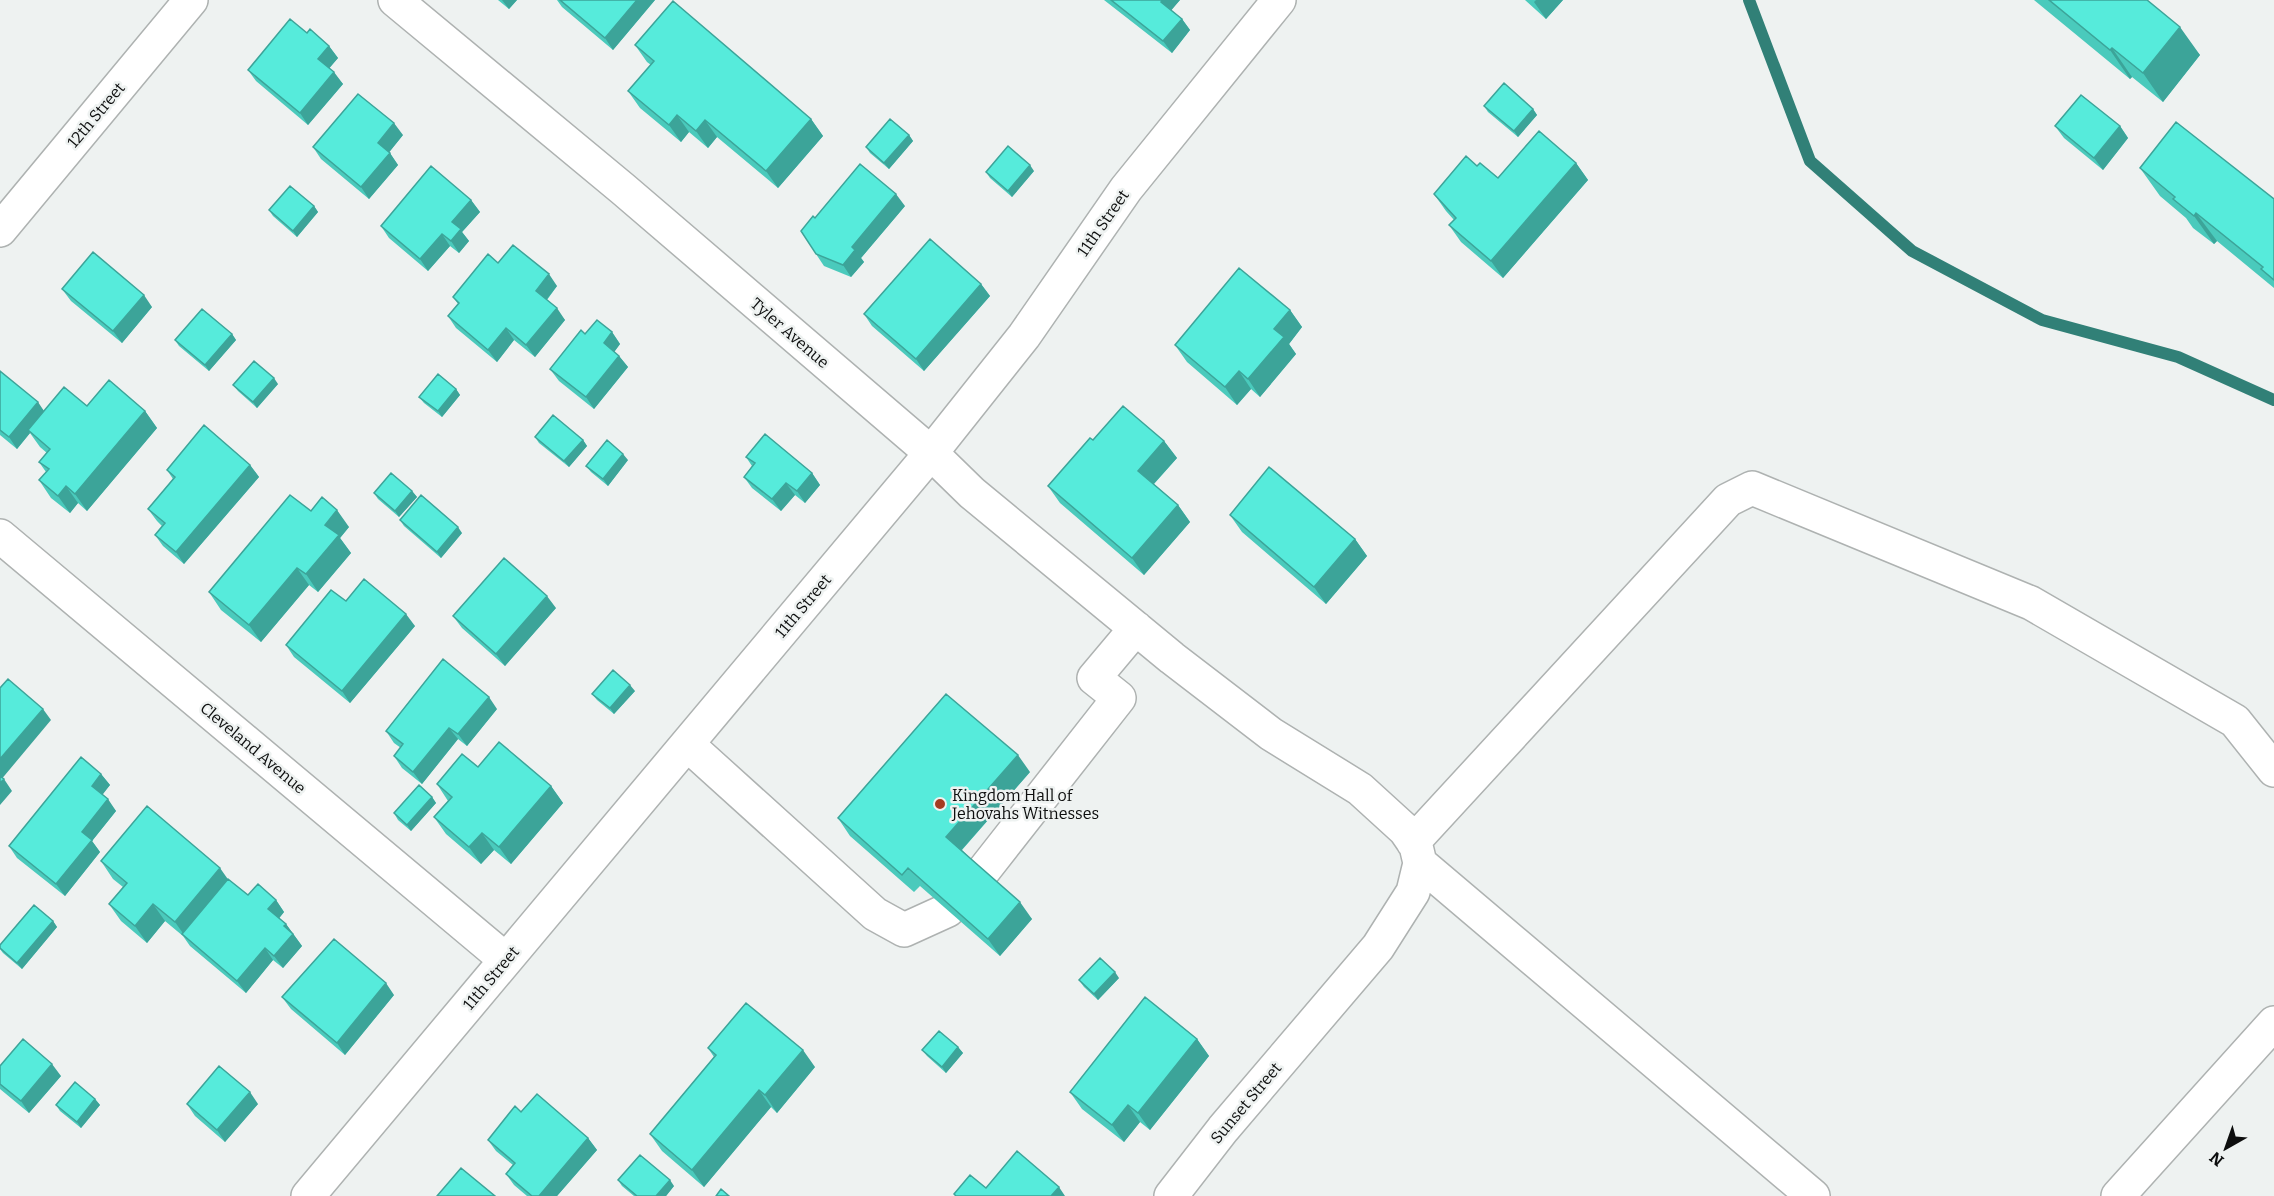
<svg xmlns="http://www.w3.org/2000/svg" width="2274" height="1196" viewBox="0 0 2274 1196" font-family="Bitter,serif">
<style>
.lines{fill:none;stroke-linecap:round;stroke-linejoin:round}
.stream{stroke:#318077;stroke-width:12}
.minor-casing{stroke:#aeb2b1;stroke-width:36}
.minor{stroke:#fff;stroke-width:33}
.wall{fill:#4acabc}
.shaded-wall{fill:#3ca499}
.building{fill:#56ebdb;stroke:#3ca499;stroke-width:1.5}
.poi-dot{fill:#a43c22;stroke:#eef2f1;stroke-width:2}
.labels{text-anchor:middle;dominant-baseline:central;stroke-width:5;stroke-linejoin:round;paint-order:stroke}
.street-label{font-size:16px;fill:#0d0e0e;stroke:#eef2f1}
.poi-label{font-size:16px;fill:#0d0e0e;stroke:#eef2f1;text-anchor:start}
</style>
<rect width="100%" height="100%" fill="#eef2f1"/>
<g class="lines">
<path class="stream" d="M1749,0L1810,161L1912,251L2042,320L2178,357L2274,400"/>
<g class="minor-casing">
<path id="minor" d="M395,0L623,189L931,453L972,493L1172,658L1271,734L1360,789L1405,830L1416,846L1420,863L1413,892L1378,947L1223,1129L1171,1196
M0,230L191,0
M0,536L506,960
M687,744L875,914L904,930L948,910
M1413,842L1728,500L1752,488L2031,603L2235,721L2274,770
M1420,863L1813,1196
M981,874L1119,698L1094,678L1136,628
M308,1196L931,453L1024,336L1126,189L1279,0
M2118,1196L2274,1023"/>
</g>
<use href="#minor" class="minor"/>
</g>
<path class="wall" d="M498,0H517L509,9Z
M557,0H655L613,50L562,7Z
M1104,0H1180L1171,10L1182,19L1190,30L1172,53Z
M1525,0H1563L1546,19Z
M2034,0H2147L2200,55L2163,102L2132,77L2130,79Z
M307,33L329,46L338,58L329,68L343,84L308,125L256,81L248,70Z
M635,45L811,119L823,136L778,188L717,137L708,148L689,132L681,142L640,108L628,91L651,65L647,62Z
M1484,106L1533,109L1537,115L1518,137L1488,112Z
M2055,126H2120L2128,138L2103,170L2064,138Z
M403,135L389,152L398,165L369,199L321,159L313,147Z
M909,135L913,141L889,169L870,153L866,147Z
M1576,163L1588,180L1503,278L1461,242L1449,225L1454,220L1446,211L1434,194L1477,166L1498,178Z
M2140,168L2274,199V288L2217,241L2214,244L2193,228L2186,218L2160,196Z
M1034,171L1012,197L990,178L986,172Z
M471,200L480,212L462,232L469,241L459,253L450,246L428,271L389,238L381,226Z
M314,206L318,212L297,237L273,216L269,210Z
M905,206L861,258L864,262L851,277L824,266L816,254L815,218Z
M498,263L557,286L547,300L565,320L535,357L514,340L497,362L456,328L448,316L458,304L453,297Z
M981,284L990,296L924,371L872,326L864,314Z
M62,289L152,307L122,343L71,301Z
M1290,310L1302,327L1289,344L1296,354L1260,397L1251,389L1237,405L1187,362L1175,345Z
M612,332L620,344L614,352L619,356L628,367L594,409L559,381L550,369L585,334Z
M232,334L236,340L209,371L179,346L175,340Z
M0,371L44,411L87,406L145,411L157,428L87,511L78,503L70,513L51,498L39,480L46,472L39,462L47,453L40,447L30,433L17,449L0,435Z
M278,384L257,408L238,391L233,385Z
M456,389L460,395L442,417L424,403L419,397Z
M535,437L583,440L587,446L569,467L539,443Z
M1093,440L1164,441L1177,458L1154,484L1178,505L1190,522L1144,575L1060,503L1048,486Z
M746,457L812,473L820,485L805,503L795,495L781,511L752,488L744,477L752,466Z
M628,460L608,486L591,472L586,466Z
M250,465L259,477L184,564L163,546L155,535L162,526L157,521L148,509L173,479L167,470Z
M412,491L417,497L399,517L378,499L374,493Z
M311,511L349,527L340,538L351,553L318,592L309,585L261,642L221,610L209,592Z
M1230,515L1355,539L1367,556L1326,604L1242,532Z
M400,520L462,533L441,558L404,526Z
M346,601L415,626L350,703L294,657L286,645Z
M556,608L505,666L462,628L453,616Z
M635,691L614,714L597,700L592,694Z
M497,709L467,746L458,739L422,784L402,768L394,756L401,748L394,743L386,731Z
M478,767L551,786L563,803L511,864L494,850L481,864L446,834L434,817L448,801L437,784Z
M1030,772L962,850L1032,919L1000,956L920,886L914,892L850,836L838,818Z
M101,774L110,785L102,794L116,811L92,841L100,852L65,896L17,858L9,846Z
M432,797L436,803L411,831L398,820L394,813Z
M101,861L228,879L248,895L276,900L284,912L279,918L286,924L302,946L283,968L273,960L246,993L190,946L183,936L165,921L147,943L121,921L109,904L123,887L113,879Z
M53,921L57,927L22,969L3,953L0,949V945Z
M1119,978L1098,1000L1084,987L1079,980Z
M394,995L345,1055L291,1009L282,997Z
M1197,1039L1209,1056L1150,1130L1140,1122L1124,1142L1082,1109L1070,1092Z
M958,1047L963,1053L946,1073L927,1056L922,1050Z
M708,1048L815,1067L777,1113L771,1107L704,1187L662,1151L650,1134L714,1057Z
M0,1066L61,1076L29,1113L0,1089Z
M95,1099L100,1105L81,1128L60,1111L56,1105Z
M187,1104H258L225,1142L195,1116Z
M521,1112L588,1138L597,1150L557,1196H527L514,1185L506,1174L513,1165L496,1151L488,1140Z
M618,1180L674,1186L666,1196H634L622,1186Z"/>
<path class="shaded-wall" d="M502,0H517L509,9Z
M637,0H655L613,50L605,38Z
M1162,0H1180L1169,13L1161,2Z
M1536,0H1563L1546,19L1534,2Z
M1182,19L1190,30L1172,53L1163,41Z
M2180,27L2200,55L2163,102L2143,73Z
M329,46L338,58L327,71L318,59Z
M2112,48L2132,77L2130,79L2110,50Z
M334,72L343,84L308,125L300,113Z
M1533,109L1537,115L1518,137L1514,131Z
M677,115L689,132L681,142L669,125Z
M811,119L823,136L778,188L766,171Z
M705,120L717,137L708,148L696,131Z
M394,123L403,135L387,155L378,143Z
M2120,126L2128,138L2103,170L2094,158Z
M909,135L913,141L889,169L884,163Z
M390,153L398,165L369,199L361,187Z
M1576,163L1588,180L1503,278L1491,261Z
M1030,165L1034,171L1012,197L1008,191Z
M896,194L905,206L861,258L864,262L851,277L843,265L852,247Z
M471,200L480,212L462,232L469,241L459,253L451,241L452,222Z
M314,206L318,212L297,237L293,231Z
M2196,213L2217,241L2214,244L2194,216Z
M442,234L450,246L428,271L420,259Z
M549,274L557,286L544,303L536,291Z
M981,284L990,296L924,371L916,359Z
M144,295L152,307L122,343L113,331Z
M557,308L565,320L535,357L526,345Z
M1290,310L1302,327L1289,344L1296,354L1260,397L1248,379L1274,329Z
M506,328L514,340L497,362L488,350Z
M612,332L620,344L612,355L604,343Z
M232,334L236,340L209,371L205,365Z
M619,356L628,367L594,409L586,397Z
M1239,371L1251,389L1237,405L1225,387Z
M274,378L278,384L257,408L253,402Z
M456,389L460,395L442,417L438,411Z
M38,402L46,414L28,430L30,433L17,449L9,437Z
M145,411L157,428L87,511L75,494Z
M583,440L587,446L569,467L564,461Z
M1164,441L1177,458L1150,488L1138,471Z
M623,454L628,460L608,486L603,479Z
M250,465L259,477L184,564L176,552Z
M812,473L820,485L805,503L797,491Z
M786,483L795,495L781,511L772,499Z
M66,486L78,503L70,513L58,496Z
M412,491L417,497L399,517L395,511Z
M1178,505L1190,522L1144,575L1132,558Z
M337,510L349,527L340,538L351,553L318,592L306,574L325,525Z
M458,527L462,533L441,558L437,552Z
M1355,539L1367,556L1326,604L1314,587Z
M297,568L309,585L261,642L249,625Z
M547,596L556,608L505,666L496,654Z
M406,614L415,626L350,703L342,691Z
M630,685L635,691L614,714L610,708Z
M489,697L497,709L467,746L458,734Z
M43,709L51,720L0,781V759Z
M449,728L458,739L422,784L413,772Z
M1018,755L1030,772L958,854L946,837Z
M101,774L110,785L100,798L92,786Z
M4,779L12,791L0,805V783Z
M551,786L563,803L511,864L499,847Z
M432,797L436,803L411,831L407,825Z
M108,799L116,811L92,841L100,852L65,896L56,884L82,832Z
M482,833L494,850L481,864L469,847Z
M220,868L232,885L187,939L175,922Z
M276,900L284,912L277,921L268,909Z
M1020,902L1032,919L1000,956L988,939Z
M153,904L165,921L147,943L135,926Z
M53,921L57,927L22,969L17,963Z
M286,924L302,946L283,968L274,956L284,926Z
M265,948L273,960L246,993L237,981Z
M1115,972L1119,978L1098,1000L1094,994Z
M386,983L394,995L345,1055L337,1043Z
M1197,1039L1209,1056L1150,1130L1138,1113Z
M958,1047L963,1053L946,1073L942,1067Z
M803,1050L815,1067L777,1113L765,1095Z
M52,1064L61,1076L29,1113L21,1101Z
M759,1090L771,1107L704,1187L692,1170Z
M250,1092L258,1104L225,1142L217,1130Z
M95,1099L100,1105L81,1128L77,1122Z
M1128,1105L1140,1122L1124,1142L1112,1125Z
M588,1138L597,1150L557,1196H539Z
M670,1180L674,1186L666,1196H656Z
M1059,1187L1065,1196H1051Z"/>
<path class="building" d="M560,0H637L605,38Z
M1111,0H1162L1161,2L1182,19L1163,41Z
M2049,0H2147L2180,27L2143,73L2112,48L2110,50Z
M673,1L811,119L766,171L705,120L696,131L677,115L669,125L628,91L654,61L635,45Z
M290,19L307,33L310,29L329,46L318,59L334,72L300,113L248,70Z
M1504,83L1533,109L1514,131L1484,106Z
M358,94L394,123L378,143L390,153L361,187L313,147Z
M2081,95L2120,126L2094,158L2055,126Z
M890,119L909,135L884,163L866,147Z
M2176,122L2274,199V280L2261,269L2263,267L2196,213L2194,216L2173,199L2175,197L2140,168Z
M1539,131L1576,163L1491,261L1449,225L1456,218L1434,194L1466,156L1477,166L1480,163L1498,178Z
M1008,146L1030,165L1008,191L986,172Z
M860,164L896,194L852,247L855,250L843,265L816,254L801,231L813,216L815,218Z
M431,166L471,200L452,222L461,229L451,241L442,234L420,259L381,226Z
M290,186L314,206L293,231L269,210Z
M930,239L981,284L916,359L864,314Z
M513,245L549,274L536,291L557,308L526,345L506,328L488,350L448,316L459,303L453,297L488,254L498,263Z
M93,252L144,295L113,331L62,289Z
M1239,268L1290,310L1274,329L1284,337L1248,379L1239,371L1225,387L1175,345Z
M202,309L232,334L205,365L175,340Z
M597,320L612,332L604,343L619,356L586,397L550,369L581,330L585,334Z
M254,361L274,378L253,402L233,385Z
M0,371L38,402L9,437L0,430Z
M438,374L456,389L438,411L419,397Z
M109,380L145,411L75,494L66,486L58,496L39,480L49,469L39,462L50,449L28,430L64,387L87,406Z
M1123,406L1164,441L1138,471L1178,505L1132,558L1048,486L1090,438L1093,440Z
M553,415L583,440L564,461L535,437Z
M204,425L250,465L176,552L155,535L165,523L148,509L175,477L167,470Z
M765,434L812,473L797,491L786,483L772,499L744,477L755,463L746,457Z
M607,440L623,454L603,479L586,466Z
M1269,467L1355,539L1314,587L1230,515Z
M391,473L412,491L395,511L374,493Z
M290,495L311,511L322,497L337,510L325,525L339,535L306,574L297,568L249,625L209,592Z
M421,495L458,527L437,552L400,520Z
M504,558L547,596L496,654L453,616Z
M364,579L406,614L342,691L286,645L331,590L346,601Z
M443,659L489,697L458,734L449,728L413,772L394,756L403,744L386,731Z
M613,670L630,685L610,708L592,694Z
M8,679L43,709L0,759V688Z
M946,694L1018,755L946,837L1020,902L988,939L908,868L902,875L838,818Z
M499,742L551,786L499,847L482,833L469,847L434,817L452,797L437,784L462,754L478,767Z
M81,757L101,774L92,786L108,799L82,832L92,840L56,884L9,846Z
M0,776L4,779L0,783Z
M419,785L432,797L407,825L394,813Z
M147,806L220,868L175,922L153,904L135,926L109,904L127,883L101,861Z
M228,879L248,895L258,884L276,900L268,909L286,924L284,926L293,934L274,956L265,948L237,981L182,934Z
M34,905L53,921L17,963L0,948V945Z
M334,939L386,983L337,1043L282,997Z
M1100,958L1115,972L1094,994L1079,980Z
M1145,997L1197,1039L1138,1113L1128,1105L1112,1125L1070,1092Z
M746,1003L803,1050L765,1095L759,1090L692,1170L650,1134L716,1055L708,1048Z
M939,1031L958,1047L942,1067L922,1050Z
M23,1039L52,1064L21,1101L0,1084V1066Z
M219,1066L250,1092L217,1130L187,1104Z
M75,1082L95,1099L77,1122L56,1105Z
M537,1094L588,1138L539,1196H532L506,1174L515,1163L488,1140L515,1106L521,1112Z
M1017,1151L1059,1187L1051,1196H956L954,1194L970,1175L986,1188Z
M640,1155L670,1180L656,1196H637L618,1180Z
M461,1168L495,1196H437Z
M721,1189L729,1196H716Z"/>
<circle class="poi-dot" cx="940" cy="804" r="6"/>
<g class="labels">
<g class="street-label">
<text transform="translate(96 115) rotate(-50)">12th Street</text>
<text transform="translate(1103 223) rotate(-55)">11th Street</text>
<text transform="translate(790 333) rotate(41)">Tyler Avenue</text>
<text transform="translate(803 606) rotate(-50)">11th Street</text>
<text transform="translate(253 748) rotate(40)">Cleveland Avenue</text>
<text transform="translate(491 978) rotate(-50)">11th Street</text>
<text transform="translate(1246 1103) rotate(-50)">Sunset Street</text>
</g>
<g class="poi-label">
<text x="952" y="795">Kingdom Hall of<tspan x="952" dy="18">Jehovahs Witnesses</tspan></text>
</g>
</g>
<g transform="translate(2226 1148) rotate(220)" stroke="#eef2f1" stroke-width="4.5" paint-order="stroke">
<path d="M0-4.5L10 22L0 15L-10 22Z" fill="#0d0e0e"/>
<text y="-9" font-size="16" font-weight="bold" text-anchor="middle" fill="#0d0e0e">N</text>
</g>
</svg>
